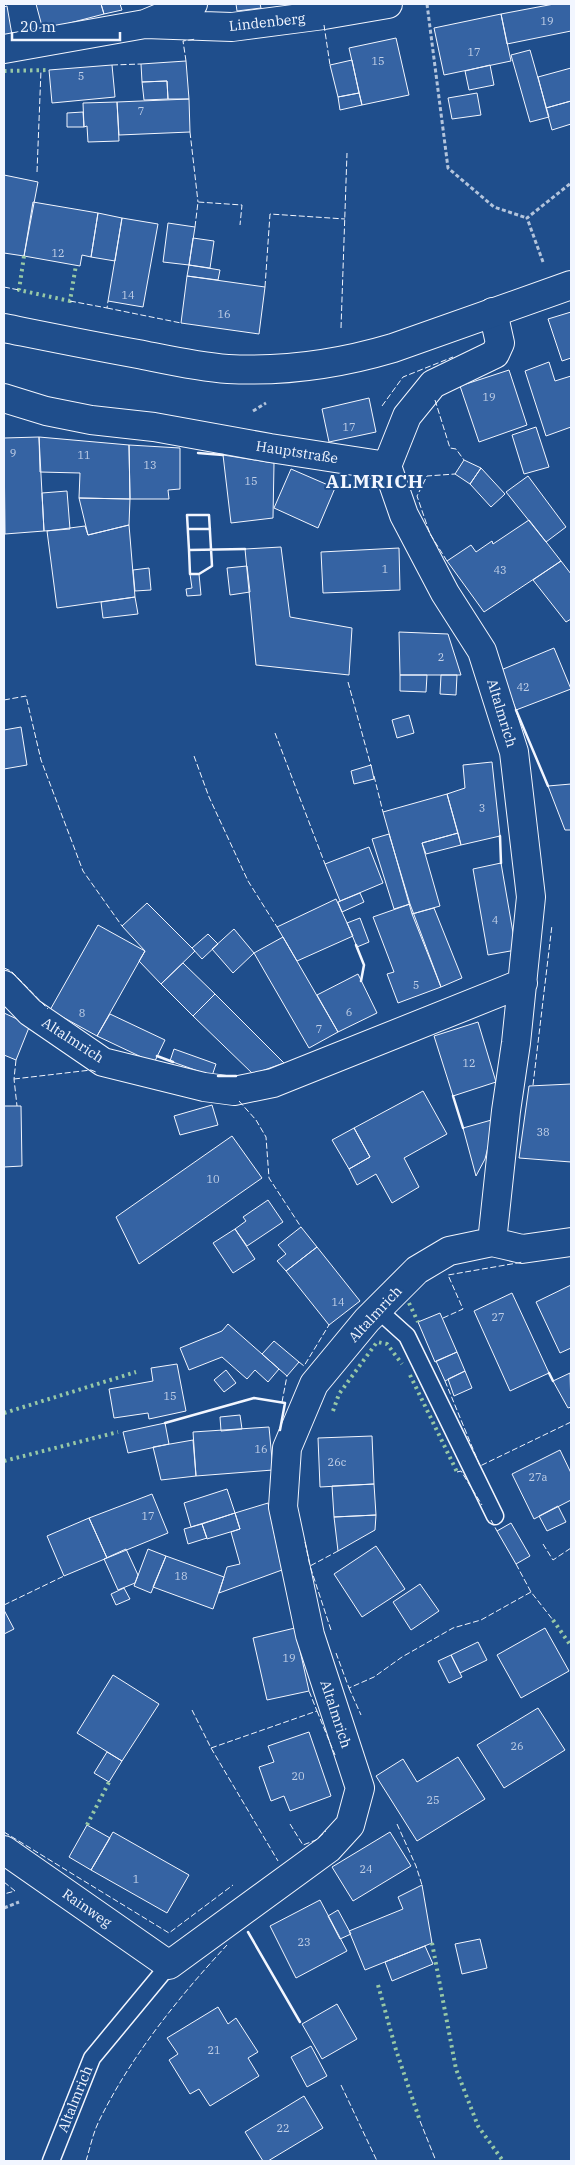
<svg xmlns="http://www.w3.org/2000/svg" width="575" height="2165" viewBox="0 0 575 2165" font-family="'IBM Plex Serif',serif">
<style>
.building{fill:#3563a3;stroke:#f2f6ff}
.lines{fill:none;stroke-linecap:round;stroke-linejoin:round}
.service-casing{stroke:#f2f6ff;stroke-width:19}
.minor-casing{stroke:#f2f6ff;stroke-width:30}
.primary-casing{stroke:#f2f6ff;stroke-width:30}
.path{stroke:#b3c4dc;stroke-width:3;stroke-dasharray:4 2.5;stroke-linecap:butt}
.service{stroke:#1f4e8c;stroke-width:16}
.minor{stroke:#1f4e8c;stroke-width:28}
.primary{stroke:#1f4e8c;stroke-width:28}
.hedge{stroke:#97c8a6;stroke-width:4;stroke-dasharray:2.5 4;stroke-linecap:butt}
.fence{stroke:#f2f6ff;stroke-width:1;stroke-dasharray:6 2.5;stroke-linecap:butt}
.wall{stroke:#f2f6ff;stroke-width:2.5}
.labels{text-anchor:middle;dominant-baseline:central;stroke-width:4;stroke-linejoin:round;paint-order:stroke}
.number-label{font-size:11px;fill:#c3d1e8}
.street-label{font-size:14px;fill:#f2f6ff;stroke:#1f4e8c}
.district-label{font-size:19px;font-weight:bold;letter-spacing:1px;fill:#f2f6ff;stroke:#1f4e8c}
</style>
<rect width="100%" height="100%" fill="#1f4e8c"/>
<path class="building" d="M36,4H101L104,14L43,30Z
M101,4H120L122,10L104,14Z
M236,4H260L261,8L237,11Z
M554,4H571V31L507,44L501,14Z
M7,6L12,35L4,36V7Z
M501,14L511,61L444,75L434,28Z
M396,38L409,95L362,105L349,48Z
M530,50L549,117L530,122L511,55Z
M352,60L359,93L338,97L330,65Z
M186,61L189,99H168L167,81L142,82L141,64Z
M112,65L115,97L52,103L49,70Z
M490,65L494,85L469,90L465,71Z
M571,68V101L546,108L538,77Z
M167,81L168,99L144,100L142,82Z
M359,93L362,105L340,110L338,97Z
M477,93L481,115L452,119L448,98Z
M189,99L190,132L119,135L117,102Z
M571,101V124L552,130L546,108Z
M117,102L119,141L88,142L87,126L84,127L83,103Z
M83,112L84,127H67V113Z
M4,175L38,182L24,256L4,253Z
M33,202L98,213L91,257L82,255L80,266L24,256Z
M98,213L122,218L115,261L91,257Z
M122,218L158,224L143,307L108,301Z
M168,223L195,227L189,265L163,262Z
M193,238L214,241L210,268L189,265Z
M189,265L220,270L218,280L187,276Z
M187,276L265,287L259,334L181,323Z
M571,312V358L562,361L548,319Z
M549,362L555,381L571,376V427L546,436L525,371Z
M509,370L527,425L479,442L460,386Z
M369,398L376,432L329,442L322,409Z
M536,427L549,467L524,474L512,435Z
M39,437L44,531L5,534L4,438Z
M39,437L129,445L130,499L79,498L80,473L40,472Z
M129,445L180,448V489L168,490L169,499H130Z
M223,455L274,463L273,518L231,523Z
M464,460L481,468L470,484L455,474Z
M481,468L505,494L491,507L470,484Z
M291,469L335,488L318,528L274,508Z
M528,476L566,527L546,542L506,492Z
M67,491L70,529L44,531L42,493Z
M79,498L130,499L129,525L88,535Z
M529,520L561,561L484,612L447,561L471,545L476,552L492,541L493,544Z
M129,525L135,597L57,608L47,531L85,526L88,535Z
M281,547L290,617L352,628L349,675L256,665L245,549Z
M399,548L400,590L323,593L321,552Z
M561,561L571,574V619L566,622L533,580Z
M247,566L250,592L230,595L227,568Z
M149,568L151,590L135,591L133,570Z
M190,574H199L201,595L187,596L186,589L192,588Z
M135,597L138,614L103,618L101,602Z
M399,632L448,634L461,675H400Z
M554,648L571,689L516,710L501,670Z
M400,675H427L426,692L400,691Z
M441,675H457L456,695L440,694Z
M409,715L414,733L397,738L392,720Z
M21,727L27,765L4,769V730Z
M492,762L500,836L461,845L447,794L465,788L463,765Z
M371,765L374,779L354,784L351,771Z
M571,784V830H565L548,786Z
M447,794L458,833L422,843L440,906L412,914L383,812Z
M458,833L461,845L426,854L422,843Z
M389,834L410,904L394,909L372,839Z
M369,847L383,883L340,901L325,864Z
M501,863L516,950L488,955L473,869Z
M360,893L364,902L342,912L338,902Z
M336,899L353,936L297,961L277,927Z
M147,903L195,951L161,984L139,961L145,951L122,926Z
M410,904L441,987L398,1003L387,974L394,972L373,917Z
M434,908L462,978L441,987L412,914Z
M360,918L369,942L357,947L347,923Z
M98,925L145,951L97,1036L50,1010Z
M234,929L254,953L233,973L212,949Z
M208,934L218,944L202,959L192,948Z
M283,937L338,1032L309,1048L254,953Z
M183,963L215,994L193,1016L161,984Z
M358,974L377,1013L338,1032L317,995Z
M215,994L284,1063L253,1074L193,1016Z
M4,1013L30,1025L16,1060L4,1055Z
M110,1014L165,1040L154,1063L97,1036Z
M478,1022L496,1082L453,1096L434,1036Z
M174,1049L216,1064L212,1076L170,1061Z
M571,1084V1162L519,1158L529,1086Z
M423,1091L447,1134L404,1158L419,1187L392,1203L376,1174L357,1185L349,1169L370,1157L354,1128Z
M212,1105L218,1125L180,1135L174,1116Z
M4,1106H21L22,1166L4,1167Z
M495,1119L485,1159L476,1176L463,1128Z
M354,1128L370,1157L349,1169L332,1140Z
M232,1136L262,1178L139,1264L116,1217Z
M268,1200L283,1222L247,1246L235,1229L246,1221L243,1217Z
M301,1227L317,1247L286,1271L277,1261L286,1254L278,1245Z
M235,1229L255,1259L233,1273L213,1243Z
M317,1247L360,1301L329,1325L286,1271Z
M571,1285V1348L560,1353L536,1302Z
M512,1293L549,1373L510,1391L474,1311Z
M440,1313L457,1352L435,1362L418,1322Z
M228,1324L279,1369L268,1382L255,1370L247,1379L222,1357L189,1370L180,1348L222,1331Z
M274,1341L299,1362L287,1376L262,1354Z
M457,1352L465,1371L445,1381L436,1361Z
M177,1364L186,1411L149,1419L148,1413L114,1418L109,1389L153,1381L151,1368Z
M226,1370L236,1383L224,1392L214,1380Z
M465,1371L472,1388L454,1396L448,1379Z
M570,1373L571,1407L568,1408L553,1381Z
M240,1415L242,1429L221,1431L220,1417Z
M165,1423L169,1444L128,1453L123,1432Z
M269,1427L273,1470L196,1476L193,1432Z
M372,1436L374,1484L320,1487L318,1438Z
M193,1440L196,1476L161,1480L153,1447Z
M560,1450L571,1473V1500L534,1519L512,1474Z
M374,1484L376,1515L334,1517L332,1486Z
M227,1489L235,1513L191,1527L184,1503Z
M152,1494L168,1533L107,1558L89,1518Z
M268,1503L282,1570L219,1593L227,1567L240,1564L231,1532L240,1529L235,1513Z
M558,1506L566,1522L547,1531L539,1516Z
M235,1513L240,1529L207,1539L202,1524Z
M376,1515L375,1530L338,1551L334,1517Z
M89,1518L107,1558L64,1576L47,1536Z
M511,1523L530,1556L516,1564L497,1531Z
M202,1524L207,1538L188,1544L184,1529Z
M376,1546L405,1589L362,1617L334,1574Z
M126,1549L138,1575L135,1583L118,1590L104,1559Z
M148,1549L166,1556L151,1593L134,1586Z
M166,1556L224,1577L213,1609L153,1587Z
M420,1584L439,1611L411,1630L393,1602Z
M124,1588L130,1599L116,1605L111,1594Z
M4,1610L14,1629L4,1634Z
M295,1628L309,1691L267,1700L253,1638Z
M545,1628L569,1671L521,1698L497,1655Z
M478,1642L487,1660L460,1673L451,1655Z
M451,1655L462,1677L449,1683L438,1661Z
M113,1675L159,1704L122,1761L77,1733Z
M538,1708L565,1750L504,1788L477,1745Z
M309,1732L331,1796L290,1811L284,1796L271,1801L259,1767L274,1762L268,1746Z
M107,1752L122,1761L109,1782L94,1773Z
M458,1757L485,1799L417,1841L376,1776L403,1759L417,1782Z
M87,1825L110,1838L91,1870L69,1857Z
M113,1832L189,1875L167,1913L91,1870Z
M390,1832L411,1866L353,1901L332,1867Z
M422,1885L432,1943L365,1970L349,1931L403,1909L398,1897Z
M320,1900L347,1951L296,1978L270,1926Z
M338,1910L351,1934L340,1939L328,1916Z
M480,1939L487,1968L462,1974L455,1944Z
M425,1946L433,1964L392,1981L385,1962Z
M337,2004L357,2039L322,2059L302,2024Z
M218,2007L228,2024L236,2018L258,2052L248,2058L259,2076L210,2106L199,2089L190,2094L169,2060L178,2054L167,2038Z
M311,2046L327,2076L307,2087L291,2057Z
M304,2096L323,2128L268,2161H263L245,2132Z"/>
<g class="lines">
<g class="service-casing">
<path id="service" d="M377,1309L407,1336L495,1516
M51,2161L92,2058L169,1965"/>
</g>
<g class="minor-casing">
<path id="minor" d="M145,24L232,27L324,15L388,4
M4,49L145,24L193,4
M4,398L46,411L91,420L154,427L270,448L387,466
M387,466L407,416L433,384L495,354L500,343L493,312
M4,985L30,1012L103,1062L204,1087L234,1091L273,1083L523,983
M492,1242L522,1249L571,1242
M4,1850L169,1965L328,1849L350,1825L360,1788L310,1635L283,1507L287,1448L314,1384L367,1320L417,1270L449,1251L492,1242L506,1111L516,1043L531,897L514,752L482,651L445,593L404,515L387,466"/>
</g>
<g class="primary-casing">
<path id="primary" d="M4,328C49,337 93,346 138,354C168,360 198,367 228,369C285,372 339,364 393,348L571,285"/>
</g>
<path class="path" d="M427,4L448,168L494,207L527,218
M543,262L527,218L571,183
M253,411L266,403
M4,1908L19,1902"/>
<use href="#service" class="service"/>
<use href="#minor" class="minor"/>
<use href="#primary" class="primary"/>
<path class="hedge" d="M4,71L49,70
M24,256L19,290L70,301L76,265
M409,1303L418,1322
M410,1375L457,1472
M333,1411L339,1394L377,1342L387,1344L402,1364
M4,1413L136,1372
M4,1461L118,1432
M553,1620L571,1646
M87,1825L109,1782
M432,1943L456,2069L478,2126L503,2161
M378,1985L396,2050L420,2121"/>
<path class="fence" d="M324,25L330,65
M186,61L183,41L196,39
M112,65L141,64
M190,132L198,202
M37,172L41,70
M195,227L198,202L242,205L240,225
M4,287L19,290
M265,287L270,214L345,219
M70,301L107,308L108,301
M107,308L181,323
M341,328L347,153
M435,400L450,448L456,449L464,460
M382,406L403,377L453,357
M447,561L430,534L417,496L427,476L455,474
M348,682L371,766
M4,700L26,696L41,760L83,871L122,926
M275,733L325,864
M194,756L209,797L248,881L277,927
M374,776L383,812
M4,968L11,971L48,1009
M16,1060L14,1079L17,1106
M14,1079L91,1070L96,1072
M533,1085L552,925
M239,1101L256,1120L266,1137L269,1178L301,1227
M443,1318L463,1309L448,1275L523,1262
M299,1362L304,1366L329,1325
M445,1381L480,1466L571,1422
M282,1402L287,1376
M457,1472L461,1471L482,1505
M491,1520L497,1531
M305,1542L310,1566
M543,1544L553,1560L571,1548
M516,1564L531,1592L553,1620
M4,1605L64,1576
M331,1630L310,1566L338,1551
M336,1653L349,1688L374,1677L402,1657L453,1628L481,1620L531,1592
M349,1688L361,1715
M192,1710L211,1748L278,1861
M317,1711L335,1755
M211,1748L317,1711L309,1691
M290,1824L303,1845L316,1840L326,1831
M397,1824L416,1866L422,1885
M4,1832L169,1933L233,1885
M4,1882L15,1891L4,1894
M341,2085L377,2161
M420,2121L436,2161
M86,2161C90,2148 93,2133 99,2121C131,2056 178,1998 227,1945"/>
<path class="wall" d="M198,453L223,455
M188,529H210
M189,550L187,515H209L212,566L199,574H190L189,550L245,549
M516,710L548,786
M500,836L501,863
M356,945L364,965L361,981
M157,1056L173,1062
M218,1076H236
M453,1096L463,1128
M549,1373L553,1381
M165,1423L254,1398L285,1403L280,1430
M248,1932L300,2022"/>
</g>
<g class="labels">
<g class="number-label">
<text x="547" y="21">19</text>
<text x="474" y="52">17</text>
<text x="378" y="61">15</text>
<text x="81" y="76">5</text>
<text x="141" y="111">7</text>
<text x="58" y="253">12</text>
<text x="128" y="295">14</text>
<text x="224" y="314">16</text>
<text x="489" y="397">19</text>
<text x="349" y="427">17</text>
<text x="13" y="453">9</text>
<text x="84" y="455">11</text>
<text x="150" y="465">13</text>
<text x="251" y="481">15</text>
<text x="385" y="569">1</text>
<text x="500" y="570">43</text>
<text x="441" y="657">2</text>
<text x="523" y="687">42</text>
<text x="482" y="808">3</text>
<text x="495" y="920">4</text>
<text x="416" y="985">5</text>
<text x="349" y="1012">6</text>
<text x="82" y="1013">8</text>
<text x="319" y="1029">7</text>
<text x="469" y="1063">12</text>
<text x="543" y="1132">38</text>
<text x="213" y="1179">10</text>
<text x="338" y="1302">14</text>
<text x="498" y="1317">27</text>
<text x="170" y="1396">15</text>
<text x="261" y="1449">16</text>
<text x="337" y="1462">26c</text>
<text x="538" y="1477">27a</text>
<text x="148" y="1516">17</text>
<text x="181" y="1576">18</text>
<text x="289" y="1658">19</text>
<text x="517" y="1746">26</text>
<text x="298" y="1776">20</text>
<text x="433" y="1800">25</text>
<text x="366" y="1869">24</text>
<text x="136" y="1879">1</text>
<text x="304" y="1942">23</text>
<text x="214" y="2050">21</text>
<text x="283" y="2128">22</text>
</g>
<g class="street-label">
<text transform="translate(267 22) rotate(-6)">Lindenberg</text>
<text transform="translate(297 452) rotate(9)">Hauptstraße</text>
<text transform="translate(502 713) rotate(73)">Altalmrich</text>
<text transform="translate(73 1040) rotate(33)">Altalmrich</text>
<text transform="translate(375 1314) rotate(-47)">Altalmrich</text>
<text transform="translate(336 1714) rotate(72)">Altalmrich</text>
<text transform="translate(87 1908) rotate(35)">Rainweg</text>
<text transform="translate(75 2099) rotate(-68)">Altalmrich</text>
</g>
<g class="district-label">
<text x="375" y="481">ALMRICH</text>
</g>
</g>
<rect width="575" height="2165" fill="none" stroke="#f2f6ff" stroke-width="10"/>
<path d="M12 32v8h108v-8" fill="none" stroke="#f2f6ff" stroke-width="2.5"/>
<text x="20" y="32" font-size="15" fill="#f2f6ff" stroke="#1f4e8c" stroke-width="4" paint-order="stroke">20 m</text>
</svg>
